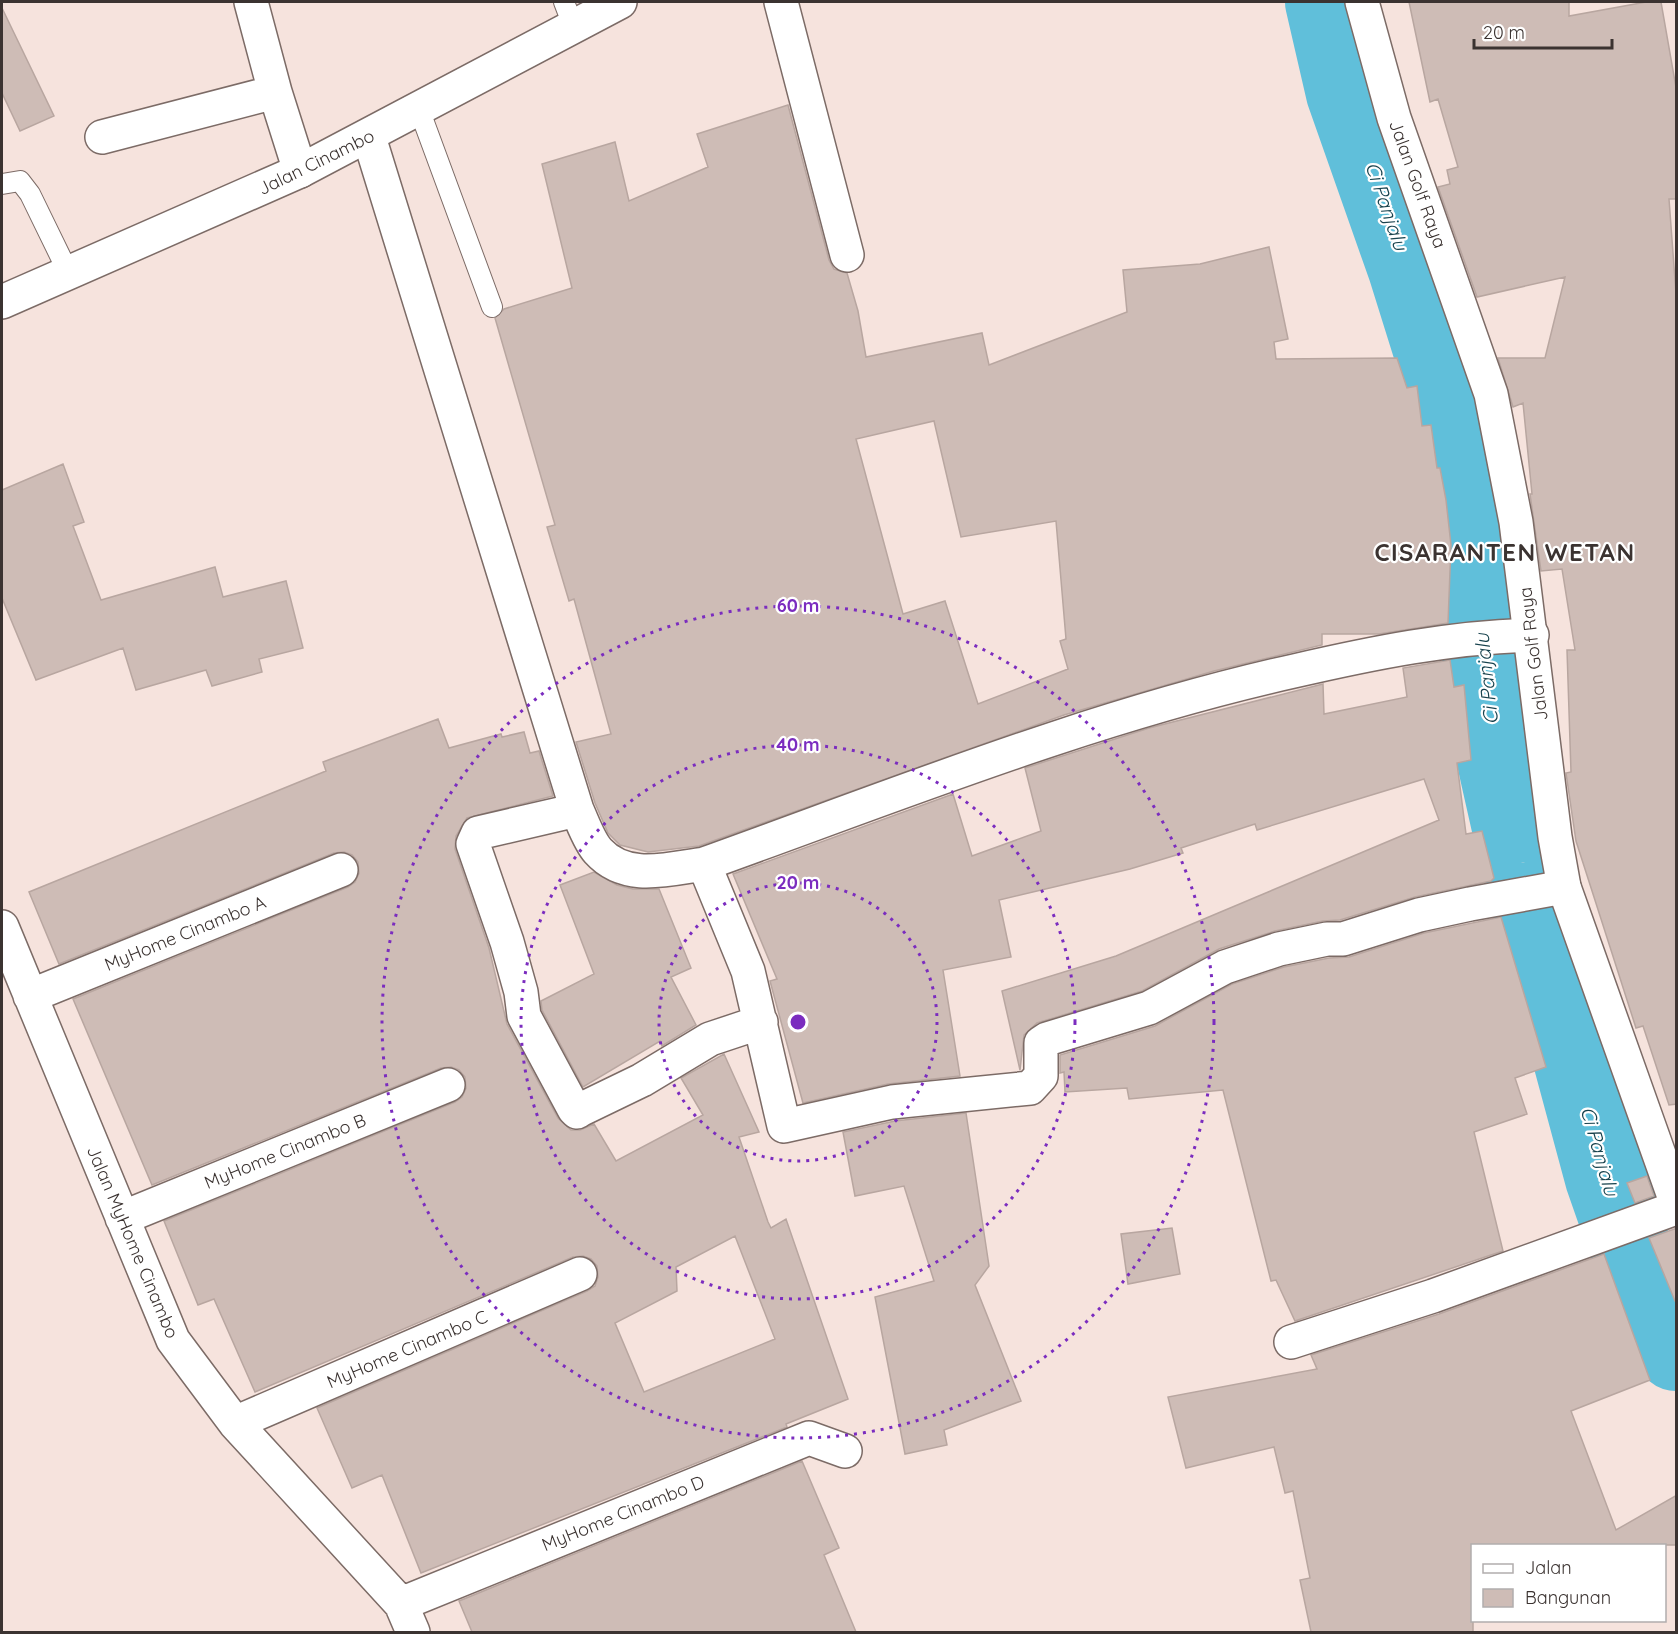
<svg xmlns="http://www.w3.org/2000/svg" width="1678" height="1634" viewBox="0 0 1678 1634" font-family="Quicksand,sans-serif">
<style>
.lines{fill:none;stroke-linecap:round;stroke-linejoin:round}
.river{stroke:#60bfda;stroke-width:82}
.building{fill:#cebcb6;stroke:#b8a6a0;stroke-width:1.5;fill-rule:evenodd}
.lane-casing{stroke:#7c6b66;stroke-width:22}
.street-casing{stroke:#7c6b66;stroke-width:36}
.secondary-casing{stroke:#7c6b66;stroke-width:36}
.primary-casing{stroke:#7c6b66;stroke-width:36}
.lane{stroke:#fff;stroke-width:20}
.street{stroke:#fff;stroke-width:33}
.secondary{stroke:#fff;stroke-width:33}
.primary{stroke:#fff;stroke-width:33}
.ring{fill:none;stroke:#7b2cbf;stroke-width:3;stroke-dasharray:3 6}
.labels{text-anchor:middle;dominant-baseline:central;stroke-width:4.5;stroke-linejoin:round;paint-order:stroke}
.street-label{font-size:18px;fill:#3b3331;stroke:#fff}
.water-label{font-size:20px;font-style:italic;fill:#17424d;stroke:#fff}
.district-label{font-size:24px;font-weight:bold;letter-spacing:1.5px;fill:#3b3331;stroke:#fff}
.centre{fill:#7b2cbf;stroke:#fff;stroke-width:3}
.ring-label{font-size:18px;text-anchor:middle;font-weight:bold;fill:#7b2cbf;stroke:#fff;stroke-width:4.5;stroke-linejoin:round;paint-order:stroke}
</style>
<rect width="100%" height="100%" fill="#f6e3dd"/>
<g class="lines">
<path class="river" d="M1326,2L1347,93L1409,269L1449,397L1471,488L1487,712L1521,863L1606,1178L1643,1284L1676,1350"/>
</g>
<path class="building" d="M1409,2H1569V16L1646,2H1661L1677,93V199H1669L1677,307V1104L1669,1105L1643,1026L1636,1028L1576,841L1566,773L1571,772L1567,650H1575L1562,569L1541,571L1530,494H1532L1523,403L1513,407L1498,358H1545L1565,277L1477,297L1438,187L1450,184L1447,170L1458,167L1438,99L1430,102Z
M2,8L54,116L20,131L2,93Z
M788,105L829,260L834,269L847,273L858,311L866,357L982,333L989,365L1127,312L1123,270L1200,264L1269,247L1288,339L1274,342L1276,359L1397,358L1407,388L1417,386L1422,426L1431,425L1437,468H1440L1446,500L1451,545L1448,623L1379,634H1322V645L1214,671L1064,715L699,846L648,852L620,845L608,833L595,803L576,742L611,734L574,599L569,601L547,527L555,525L495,318L504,309L572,288L542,164L615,142L629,201L708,167L697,134ZM934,421L961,537L1056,521L1066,639L1060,641L1068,669L978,704L945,601L903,614L856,439Z
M63,464L84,522L73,526L101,600L215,567L223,597L286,581L303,648L259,659L262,672L212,686L206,670L136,690L123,648L36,680L2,598V490Z
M1450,660L1454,687L1464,685L1471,760L1457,763L1466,834L1482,831L1494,878L1491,881L1415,897L1340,920L1323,921L1275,931L1219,949L1142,991L1037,1023L1024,1035L1020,1070L1002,991L1116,956L1439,820L1424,779L1257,830L1255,824L1181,848L1183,853L1130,869L999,900L1011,957L943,970L960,1076L888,1084L803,1103L770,981L777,979L733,874L953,794L972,856L1041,831L1025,768L1149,728L1323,684L1324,714L1407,697L1403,668Z
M438,719L449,748L501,734L502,737L524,732L530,753L539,751L553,796L467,818L456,836L455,849L489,948L507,1024L558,1118L571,1130H580L594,1124L616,1161L703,1115L681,1078L724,1054L759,1132L739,1137L768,1222L771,1228L786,1219L848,1399L786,1424L787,1427L421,1573L382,1475L352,1488L317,1408L587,1291L595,1286L598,1277L597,1266L591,1259L583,1256L573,1257L255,1392L214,1299L198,1305L164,1221L455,1102L462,1097L466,1088L465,1077L459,1070L451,1067L441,1068L152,1185L73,999L348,887L355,882L359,873L358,862L352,855L344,852L334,853L59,964L29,892L326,771L323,762ZM735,1236L775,1339L644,1392L615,1323L677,1291L676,1267Z
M594,872L617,885L633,889H659L691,968L671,977L696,1025L662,1046L660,1041L583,1087L542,1010L541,1001L594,974L560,885Z
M1501,917L1546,1067L1515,1078L1527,1114L1474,1132L1503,1251L1295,1321L1276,1280L1271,1281L1223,1090L1129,1099L1127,1088L1065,1092L1064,1072L1060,1073V1055L1155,1026L1232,984L1284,967L1329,958L1349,957L1424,933Z
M966,1113L989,1266L975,1285L1021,1401L944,1430L947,1445L905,1454L875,1297L934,1281L904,1186L855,1196L843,1132L895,1121Z
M1647,1176L1654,1196L1635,1203L1627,1183Z
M1172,1228L1180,1274L1128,1284L1121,1234Z
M1677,1228V1301H1675L1649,1238Z
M1604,1254L1650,1380L1571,1411L1616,1530L1677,1495V1545H1473V1632H1311L1300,1580L1310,1578L1293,1491L1285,1493L1274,1447L1186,1468L1168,1397L1317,1369L1311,1355L1439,1314Z
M802,1461L839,1548L824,1555L856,1632H472L459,1601Z"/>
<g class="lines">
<g class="lane-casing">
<path id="lane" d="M564,2L574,28
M419,109L492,307
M2,184L20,181L30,194L68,272"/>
</g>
<g class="street-casing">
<path id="street" d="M251,2L275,92L300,171
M781,2L847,255
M102,137L275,92
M369,137L577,810C583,823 589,841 598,851C626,882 668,869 704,864C899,794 1092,716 1294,671C1372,653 1451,637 1532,635
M577,810L478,833L473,844L507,942L521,992L524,1016L574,1109L577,1112L580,1110L642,1080L710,1039L761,1022
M704,864L748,971L784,1126L892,1102L1030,1088L1041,1076V1043L1047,1039L1149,1008L1225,967L1279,949L1327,939H1343L1419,915L1470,904L1564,887
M2,927L173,1340L235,1423L401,1604L413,1632
M30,996L341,870
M122,1218L448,1085
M1291,1342L1433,1296L1676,1208
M235,1423L580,1274
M401,1604L809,1438L845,1451"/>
</g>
<g class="secondary-casing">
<path id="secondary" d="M1362,2L1394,118L1491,394L1516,522L1555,837L1564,887L1676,1202"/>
</g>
<g class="primary-casing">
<path id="primary" d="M2,302L300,171L620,2"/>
</g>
<use href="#lane" class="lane"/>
<use href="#street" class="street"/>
<use href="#secondary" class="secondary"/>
<use href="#primary" class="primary"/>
</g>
<g class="ring">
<circle cx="798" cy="1022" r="139"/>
<circle cx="798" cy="1022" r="277"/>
<circle cx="798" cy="1022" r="416"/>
</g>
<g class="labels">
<g class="street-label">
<text transform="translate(316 162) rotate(-26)">Jalan Cinambo</text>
<text transform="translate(1418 184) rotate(70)">Jalan Golf Raya</text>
<text transform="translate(1533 654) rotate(-97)">Jalan Golf Raya</text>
<text transform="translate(185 933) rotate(-22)">MyHome Cinambo A</text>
<text transform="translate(285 1151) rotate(-22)">MyHome Cinambo B</text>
<text transform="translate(133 1242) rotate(67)">Jalan MyHome Cinambo</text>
<text transform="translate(407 1349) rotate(-23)">MyHome Cinambo C</text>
<text transform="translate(623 1513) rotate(-22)">MyHome Cinambo D</text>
</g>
<g class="water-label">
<text transform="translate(1387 206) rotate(71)">Ci Panjalu</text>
<text transform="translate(1486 679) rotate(-96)">Ci Panjalu</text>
<text transform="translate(1600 1151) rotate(74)">Ci Panjalu</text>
</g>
<g class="district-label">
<text x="1505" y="552">CISARANTEN WETAN</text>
</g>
</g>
<circle cx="798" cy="1022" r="9" class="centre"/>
<g class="ring-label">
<text x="798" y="612">60 m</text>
<text x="798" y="751">40 m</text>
<text x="798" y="889">20 m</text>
</g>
<rect width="1678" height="1634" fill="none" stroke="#3b3331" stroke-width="6"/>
<rect x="1471" y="1544" width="195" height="78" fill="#ffffff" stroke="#b1adad" stroke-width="1.5"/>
<rect x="1483" y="1564" width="30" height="9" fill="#ffffff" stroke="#b1adad" stroke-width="1.5"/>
<text x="1525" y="1574" font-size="18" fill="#3b3331">Jalan</text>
<rect x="1483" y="1589" width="30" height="18" fill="#cebcb6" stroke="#b1adad" stroke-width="1.5"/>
<text x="1525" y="1604" font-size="18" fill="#3b3331">Bangunan</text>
<path d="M1474 39v9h138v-9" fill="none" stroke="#3b3331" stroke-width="3"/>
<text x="1483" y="39" font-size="18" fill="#3b3331" stroke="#ffffff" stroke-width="4.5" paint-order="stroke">20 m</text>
</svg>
